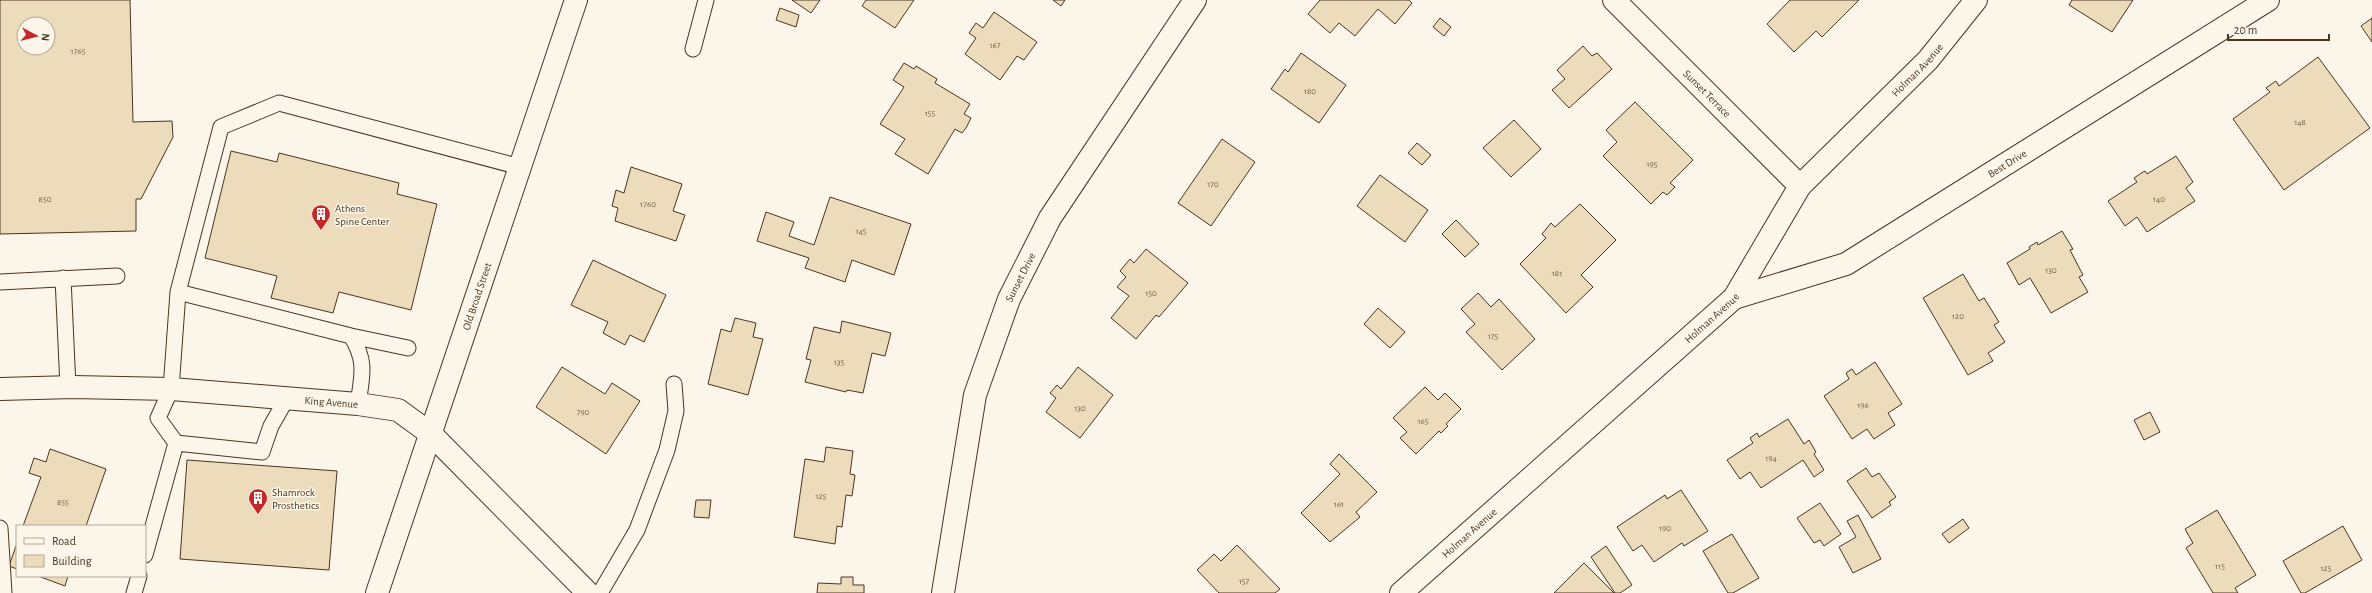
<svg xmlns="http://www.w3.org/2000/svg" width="2372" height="593" viewBox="0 0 2372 593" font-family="'Alegreya Sans',sans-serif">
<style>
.building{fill:#ecdcbc;stroke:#4a3520;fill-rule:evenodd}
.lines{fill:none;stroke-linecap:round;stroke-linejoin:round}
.lane-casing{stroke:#4a3520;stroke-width:17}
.street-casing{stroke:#4a3520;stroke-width:24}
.secondary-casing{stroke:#4a3520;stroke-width:24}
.lane{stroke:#fbf6e9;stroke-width:15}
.street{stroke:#fbf6e9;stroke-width:22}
.secondary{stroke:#fbf6e9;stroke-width:22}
.labels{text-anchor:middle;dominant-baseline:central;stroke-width:3;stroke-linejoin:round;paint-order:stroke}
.number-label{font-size:9px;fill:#725f47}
.street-label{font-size:11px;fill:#4a3520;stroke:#fbf6e9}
.poi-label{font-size:11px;fill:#4a3520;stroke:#fbf6e9;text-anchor:start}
</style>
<rect width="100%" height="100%" fill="#fbf6e9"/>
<path class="building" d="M0,0H130L133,122L172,121L173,137L141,199H136V231L0,234ZM24,24H48V48H24Z
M792,0H820L811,13Z
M866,0H914L895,28L862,6Z
M1053,0H1065L1061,6Z
M1320,0H1409L1412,3L1395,24L1378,9L1355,36L1339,23L1330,33L1308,14Z
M1790,0H1859L1822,37L1816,31L1794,52L1767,24Z
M2072,0H2133L2112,32L2069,5Z
M780,8L799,15L796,27L776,20Z
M994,12L1037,42L1024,60L1017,56L1000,80L965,54L976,38L969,33L976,23L983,28Z
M1440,18L1451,27L1444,36L1433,27Z
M2372,18V42L2361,26Z
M1583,46L1592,56L1597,53L1612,69L1569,108L1552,90L1565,79L1557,70Z
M1301,53L1346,85L1319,123L1271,89L1285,69L1288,72Z
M2318,57L2370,128L2284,190L2233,119L2270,92L2266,88L2276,81L2279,86Z
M904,63L914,69L916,66L937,79L935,83L970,104L964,114L971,118L966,128L962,133L955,129L928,174L895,154L905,139L880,124L904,87L893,80Z
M1635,102L1693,160L1670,183L1675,187L1667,195L1663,192L1651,204L1603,156L1617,142L1606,130Z
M1514,120L1541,149L1511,177L1483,148Z
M1222,139L1255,162L1211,226L1178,203Z
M1417,143L1431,155L1422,165L1408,153Z
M231,151L277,162L279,153L399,183L397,194L437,204L411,310L339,292L333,313L271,298L277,276L205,258Z
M2176,156L2193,182L2186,188L2195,201L2147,232L2137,217L2125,226L2108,201L2137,182L2134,178L2143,172L2145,171L2147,174Z
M631,167L682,184L673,211L685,215L676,241L615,221L618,208L612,206L616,190L624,193Z
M1380,175L1428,210L1405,242L1357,206Z
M830,197L911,224L894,275L852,260L845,282L805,268L809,258L757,241L766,212L794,222L789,236L814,245Z
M1580,204L1616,240L1581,275L1593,287L1566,313L1520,264L1546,238L1542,234L1551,223L1555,227Z
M1456,220L1479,244L1465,257L1442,234Z
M2062,231L2073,249L2070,250L2083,275L2079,277L2088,292L2051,313L2030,278L2019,285L2007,263L2030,249L2029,247L2037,242L2038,245Z
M1146,249L1188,283L1159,317L1156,315L1136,339L1111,318L1129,296L1117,287L1126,277L1120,271L1130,259L1134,263Z
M593,260L666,295L644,342L630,335L625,345L603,333L608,322L571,305Z
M1963,274L1979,301L1984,298L1999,322L1994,325L2005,342L1988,353L1993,361L1968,375L1923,298Z
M1478,293L1491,307L1499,299L1535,339L1502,370L1466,332L1475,324L1461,309Z
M1378,308L1405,332L1390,348L1364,324Z
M735,318L756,323L753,337L763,339L748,395L708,384L721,329L731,332Z
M842,321L891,333L885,356L872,353L863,393L847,390L846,392L805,382L811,360L806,359L814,327L840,333Z
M1875,362L1902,404L1888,413L1895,425L1874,439L1867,429L1852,439L1824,396L1849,379L1846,373L1852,369L1856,375Z
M562,367L605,394L612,383L640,401L606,454L536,407Z
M1078,367L1113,395L1080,438L1046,412L1056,398L1050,393L1057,385L1061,389Z
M1425,387L1438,400L1445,393L1461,409L1446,424L1448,426L1441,433L1439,431L1416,454L1400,438L1407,432L1393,418Z
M2150,412L2160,432L2144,440L2134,420Z
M1788,419L1804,444L1809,440L1816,452L1814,454L1824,470L1814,477L1803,460L1761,488L1750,472L1740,479L1727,460L1753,443L1750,438L1757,433L1759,437Z
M826,447L853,451L850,474L855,475L852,496L846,495L842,527L837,526L835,544L794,537L805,459L824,462Z
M50,449L106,469L86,526H23L41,477L29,473L34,458L46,462Z
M1339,454L1377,492L1356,512L1360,517L1330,542L1301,513L1340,474L1330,464Z
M187,460L337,471L329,570L180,559Z
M1866,468L1872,477L1879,473L1896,497L1889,502L1891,505L1872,518L1847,481Z
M1681,490L1708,531L1684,546L1682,543L1654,562L1642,545L1633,551L1617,527L1665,495L1667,499Z
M696,500H711L709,518L694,517Z
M1820,503L1841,534L1824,546L1820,540L1814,543L1797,518Z
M2217,510L2256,575L2235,588L2238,593H2213L2186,548L2193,543L2185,529Z
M1858,515L1881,559L1853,573L1839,547L1856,537L1847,521Z
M1963,519L1969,528L1949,543L1942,534Z
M2343,526L2362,560L2305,593H2301L2283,561Z
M1732,534L1759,578L1733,593H1728L1703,551Z
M17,543V569L9,566Z
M1237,545L1280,589L1275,593H1219L1197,570L1214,554L1221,561Z
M1606,546L1632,585L1620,593H1615L1591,557Z
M1584,563L1614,593H1554Z
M38,576H68L65,586Z
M841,577H853V585H864V593H817L818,583L841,584Z"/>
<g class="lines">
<g class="lane-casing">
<path id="lane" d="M693,49L706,0
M63,278L68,387
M0,282L117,276
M178,292L351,336C367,361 362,376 358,404
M351,336L408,348
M287,398L271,426L262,452L176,443L158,418L171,389L178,292L221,127L279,103L520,167
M0,528L4,593
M145,555L176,443
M134,593L139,576
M600,593L637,530L667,450L676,411L674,384"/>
</g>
<g class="street-casing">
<g id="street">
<path id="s1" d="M1614,0L1800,186"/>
<path id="s2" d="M1734,298L1846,264L2268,0"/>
<path id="s3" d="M377,593L576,0"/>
<path id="s4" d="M1401,593L1734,298L1800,186L1928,60L1976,0"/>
</g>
</g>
<g class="secondary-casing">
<g id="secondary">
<path id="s5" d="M0,389L73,387L171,389L358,404L398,410L431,434L588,593"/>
<path id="s6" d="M943,593L975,395L1009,299L1050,218L1195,0"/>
</g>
</g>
<use href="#lane" class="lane"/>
<use href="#street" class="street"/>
<use href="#secondary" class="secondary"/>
</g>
<defs>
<g id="building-pin" transform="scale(1)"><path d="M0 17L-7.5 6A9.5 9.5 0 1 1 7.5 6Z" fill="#c62828" stroke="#fbf6e9"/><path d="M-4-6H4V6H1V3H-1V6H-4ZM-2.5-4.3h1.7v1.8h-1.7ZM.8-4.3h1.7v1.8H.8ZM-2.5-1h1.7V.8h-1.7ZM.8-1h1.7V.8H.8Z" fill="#fff"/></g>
</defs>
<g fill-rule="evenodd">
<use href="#building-pin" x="321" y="214"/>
<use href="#building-pin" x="258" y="498"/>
</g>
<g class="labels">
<g class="number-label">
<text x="995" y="45">167</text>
<text x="78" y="51">1765</text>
<text x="1310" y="91">180</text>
<text x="930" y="113">155</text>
<text x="2300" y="122">148</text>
<text x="1652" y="164">195</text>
<text x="1213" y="184">170</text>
<text x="45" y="199">850</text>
<text x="2159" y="199">140</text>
<text x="648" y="204">1760</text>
<text x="861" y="231">145</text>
<text x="2051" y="270">130</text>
<text x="1557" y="273">181</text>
<text x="1151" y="293">150</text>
<text x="1958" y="316">120</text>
<text x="1493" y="336">175</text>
<text x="839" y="362">135</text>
<text x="1863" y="405">196</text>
<text x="1080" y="408">130</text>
<text x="583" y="412">790</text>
<text x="1423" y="421">165</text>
<text x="1771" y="458">194</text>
<text x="821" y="496">125</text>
<text x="63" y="502">855</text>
<text x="1339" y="504">161</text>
<text x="1665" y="528">190</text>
<text x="2220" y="566">115</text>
<text x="2326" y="568">125</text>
<text x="1244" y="581">157</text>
</g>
<g class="street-label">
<text stroke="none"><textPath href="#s4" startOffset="740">Holman Avenue</textPath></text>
<text stroke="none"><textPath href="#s1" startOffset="132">Sunset Terrace</textPath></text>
<text stroke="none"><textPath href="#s2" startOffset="307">Best Drive</textPath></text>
<text stroke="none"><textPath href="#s6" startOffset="327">Sunset Drive</textPath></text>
<text stroke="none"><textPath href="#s3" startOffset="313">Old Broad Street</textPath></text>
<text stroke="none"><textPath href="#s4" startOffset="415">Holman Avenue</textPath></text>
<text stroke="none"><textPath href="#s5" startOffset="332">King Avenue</textPath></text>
<text stroke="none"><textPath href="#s4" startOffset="91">Holman Avenue</textPath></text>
</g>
<g class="poi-label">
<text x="335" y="208">Athens<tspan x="335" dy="13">Spine Center</tspan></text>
<text x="272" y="492">Shamrock<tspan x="272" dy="13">Prosthetics</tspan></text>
</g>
</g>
<rect x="16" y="525" width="130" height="52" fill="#fbf6e9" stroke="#b4a999"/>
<rect x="24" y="538" width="20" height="6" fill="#fbf6e9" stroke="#b4a999"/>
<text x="52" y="545" font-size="12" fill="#4a3520">Road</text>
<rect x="24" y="555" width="20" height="12" fill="#ecdcbc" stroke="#b4a999"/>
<text x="52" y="565" font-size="12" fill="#4a3520">Building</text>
<g transform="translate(36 36) rotate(97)"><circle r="19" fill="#fbf6e9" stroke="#b4a999"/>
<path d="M0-3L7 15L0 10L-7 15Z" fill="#c62828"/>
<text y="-6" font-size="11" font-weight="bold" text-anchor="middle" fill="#4a3520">N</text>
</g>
<path d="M2228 34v6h101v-6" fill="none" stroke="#4a3520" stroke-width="2"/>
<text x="2234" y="34" font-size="12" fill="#4a3520" stroke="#fbf6e9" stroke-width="3" paint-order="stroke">20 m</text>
</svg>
